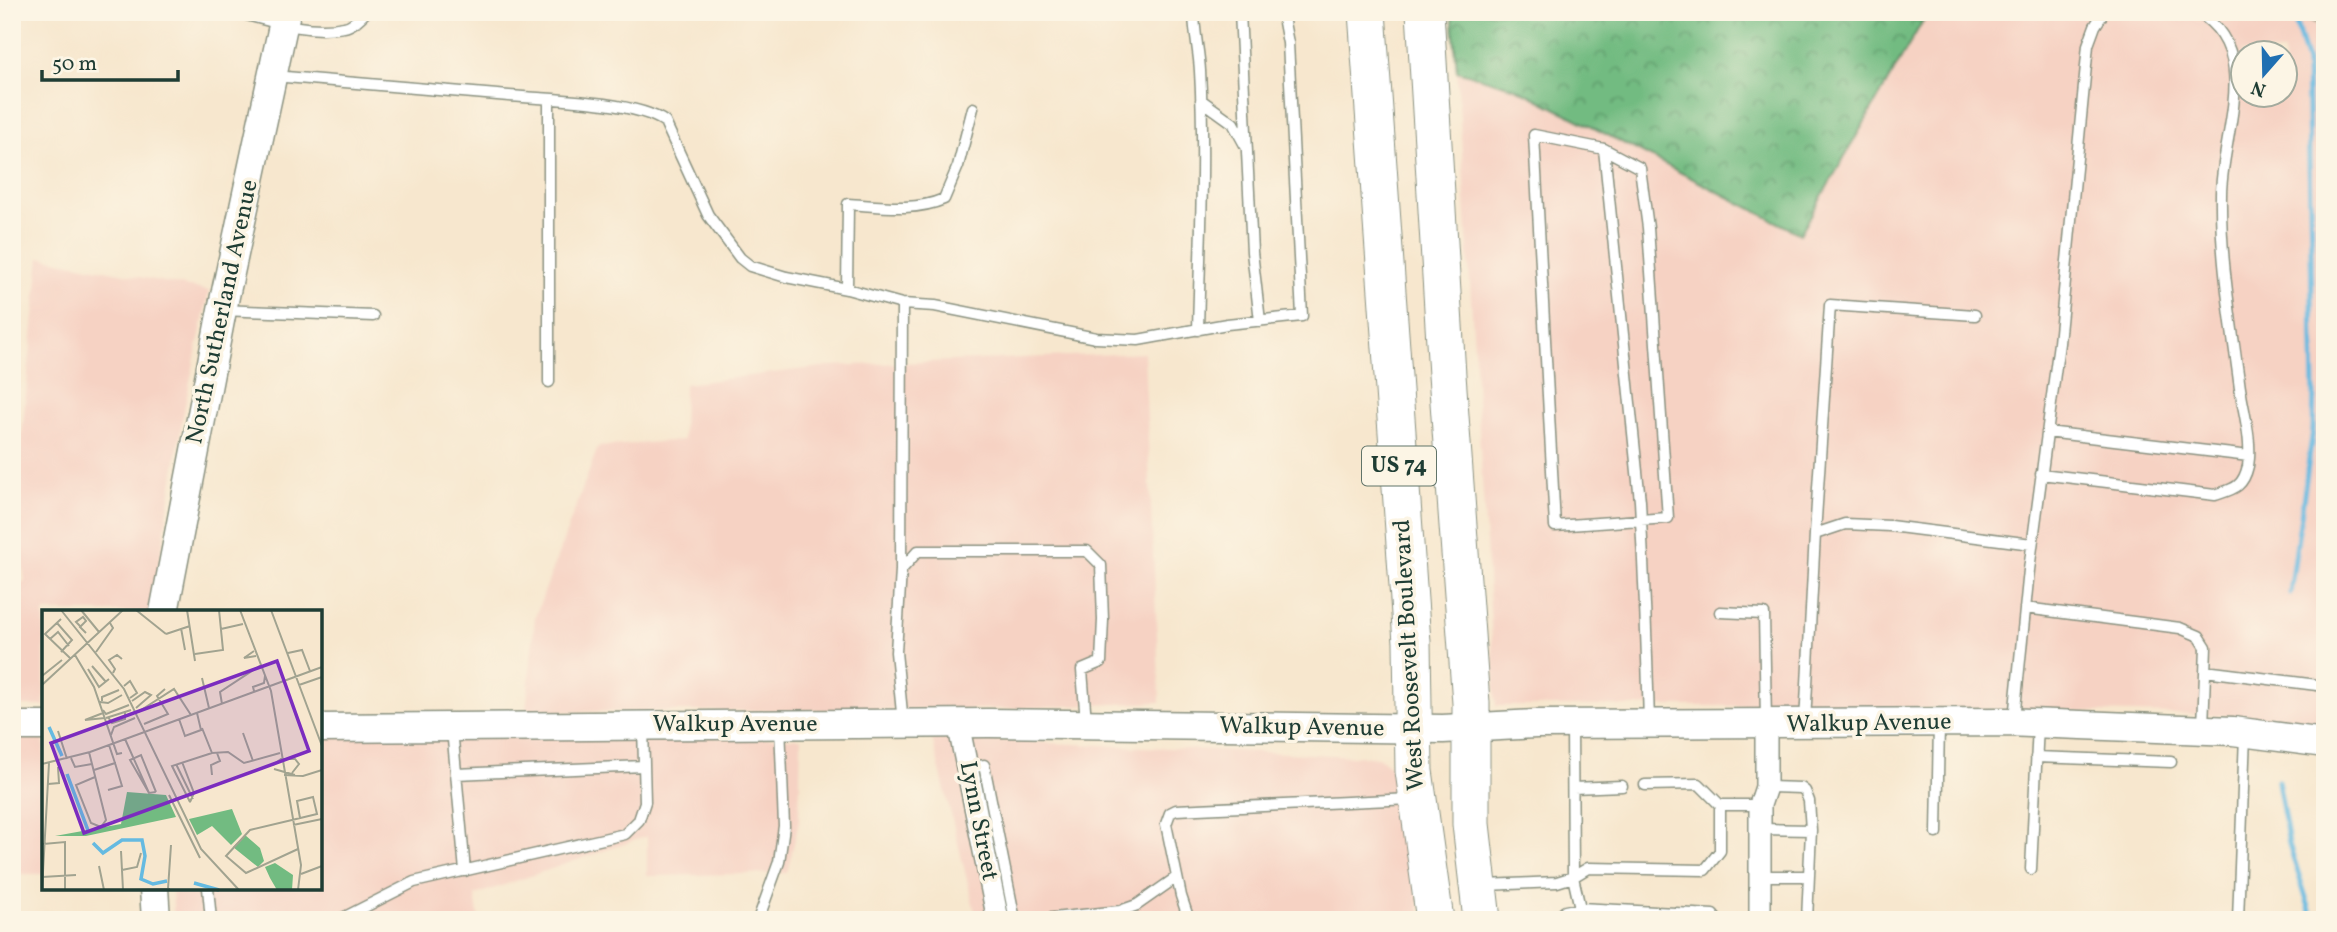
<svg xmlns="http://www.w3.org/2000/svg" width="2337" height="932" viewBox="0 0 2337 932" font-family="Vollkorn,serif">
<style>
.built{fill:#f6d2c3;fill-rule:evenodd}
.forest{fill:url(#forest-crowns);stroke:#487c5a;stroke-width:2}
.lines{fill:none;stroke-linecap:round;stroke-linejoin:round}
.stream{stroke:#65bae1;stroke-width:5}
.lane-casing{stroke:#8b9281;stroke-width:13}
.street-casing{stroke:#8b9281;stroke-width:24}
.secondary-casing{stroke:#8b9281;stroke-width:31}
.highway-casing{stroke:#8b9281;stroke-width:39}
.lane{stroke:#fff;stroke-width:10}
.street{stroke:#fff;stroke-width:21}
.secondary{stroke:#fff;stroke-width:28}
.highway{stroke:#fff;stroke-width:37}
.labels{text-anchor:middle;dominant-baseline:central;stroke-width:7;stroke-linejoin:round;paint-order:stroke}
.shield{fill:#fcf5e5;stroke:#617469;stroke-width:2}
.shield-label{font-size:23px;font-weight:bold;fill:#1f3d34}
.street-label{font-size:24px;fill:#1f3d34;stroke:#fcf5e5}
.inset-river{fill:none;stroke:#65bae1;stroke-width:3.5}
.inset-road{fill:none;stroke:#a1a390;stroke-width:2}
.view{fill:#7b2cbf;fill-opacity:0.15;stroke:#7b2cbf;stroke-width:3.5}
.inset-edge{fill:none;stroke:#1f3d34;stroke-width:3.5}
</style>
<defs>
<pattern id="forest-crowns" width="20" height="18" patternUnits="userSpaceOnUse" patternTransform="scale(1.75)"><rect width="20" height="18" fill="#72bb81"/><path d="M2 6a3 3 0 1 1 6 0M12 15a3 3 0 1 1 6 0" fill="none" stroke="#5d996a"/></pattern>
</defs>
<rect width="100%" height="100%" fill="#fcf5e5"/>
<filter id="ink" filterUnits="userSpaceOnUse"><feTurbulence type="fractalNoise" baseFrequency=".0143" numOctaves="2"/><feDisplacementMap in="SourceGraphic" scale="14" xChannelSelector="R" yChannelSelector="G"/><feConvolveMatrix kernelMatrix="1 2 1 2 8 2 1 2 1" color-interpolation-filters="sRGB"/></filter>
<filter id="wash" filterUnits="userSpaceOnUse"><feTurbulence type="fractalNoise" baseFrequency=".00686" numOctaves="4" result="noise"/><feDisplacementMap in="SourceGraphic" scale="28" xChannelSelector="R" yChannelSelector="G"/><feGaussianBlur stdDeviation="1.57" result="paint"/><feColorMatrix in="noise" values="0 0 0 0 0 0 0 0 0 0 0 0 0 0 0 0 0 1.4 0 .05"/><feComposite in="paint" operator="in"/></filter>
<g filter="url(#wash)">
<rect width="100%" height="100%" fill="#f7e7ce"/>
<path class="built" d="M1928,12H2276L2325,25V728L2239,716L2065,711L1845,706H1496L1457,71L1516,88L1799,234ZM2242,52H2284V94H2242Z
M40,257L209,291L183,415L152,612H44V706H12V582H25L15,503Z
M1144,353L1160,702L1001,709L526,712L535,617L598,447L683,440L684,384L830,366Z
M320,734L801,738L799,821L787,873L647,876V836L475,895L479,920H174L172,888H320Z
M12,738H44V874H12Z
M932,738L1378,757L1405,776L1421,920H977Z"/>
<path class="forest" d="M1452,12H1928L1800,234L1516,88L1457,71Z
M2276,12H2325V25Z"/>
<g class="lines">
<path class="stream" d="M2290,593L2313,430L2314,391L2307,63L2293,12
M2278,781L2289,844L2313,920"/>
</g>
</g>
<g filter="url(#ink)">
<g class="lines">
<g class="lane-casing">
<path id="lane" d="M236,12C270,21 309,34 344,27C352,26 360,18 366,12
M1194,12C1194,32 1199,51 1200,71C1205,157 1200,244 1198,330
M1240,12L1252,252L1260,321
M274,76C352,83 430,89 509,96C547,99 636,101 665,122L708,215L740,258L750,266L786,277L847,289L902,304L901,570
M549,99V382
M1201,100L1233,123L1245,145
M1604,149L1640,168L1648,228L1668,518L1555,526L1534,135L1604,149L1640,501C1644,574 1647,648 1649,722
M847,289L848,204C880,206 914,212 944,199L958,166L973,108
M902,304L935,306L1096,338L1138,340L1227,324L1302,316L1288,43L1282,12
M222,310L373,316
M2047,432L2249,456
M2041,474L2215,495C2233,489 2243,488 2248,466C2253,439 2242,408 2239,381C2231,320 2220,257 2221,195C2221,135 2264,51 2197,12
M1815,534L1830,305L1975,315
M2025,608L2180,628L2199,636L2206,647L2203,727
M1720,612L1764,614L1766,722
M2205,671L2325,686
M2014,719L2029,570L2059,343L2088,45L2095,26L2104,12
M1805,722L1815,534L1845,524L1890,526L2032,544
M903,723L896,652L901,570L918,551H1087L1101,565L1103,620L1101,662L1082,670L1086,722
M1572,726L1573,877L1580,908
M452,729L465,871
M2036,757L2171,762
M967,769L984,765L1015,920
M456,774L644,766
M1645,785L1699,784L1720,805
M1766,787L1801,788L1805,791L1809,801L1811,830L1807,920
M1573,788L1622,786
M1760,829L1811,830
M1937,833L1939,723
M2031,869L2038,725
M1760,876H1809
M1485,885L1557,882L1573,877L1588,868L1705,870L1720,851V805H1760
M208,888L211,920
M339,920L414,882L625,834L639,820L645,802L643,726
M758,920L779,862L784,826L780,725
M1034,920L1120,911L1137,905L1177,877
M1189,920L1181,896L1166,824L1170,813L1176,810L1411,799
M1556,920L1565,911L1580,908L1713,915L1717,920
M2238,920L2245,735"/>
</g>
<g class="street-casing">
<path id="street" d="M958,723L998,920
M1760,920V805L1766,787V725"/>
</g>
<g class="secondary-casing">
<path id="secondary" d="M164,612L222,310L286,12
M12,726H44
M320,728L989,723L1443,729L1536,724L2007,722L2233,731L2325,743
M154,888L156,920"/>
</g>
<g class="highway-casing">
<path id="highway" d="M1367,12L1412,642L1414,771L1435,920
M1425,12L1447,375L1471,703V824L1482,920"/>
</g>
<use href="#lane" class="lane"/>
<use href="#street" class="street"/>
<use href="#secondary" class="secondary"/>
<use href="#highway" class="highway"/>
</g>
</g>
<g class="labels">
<rect class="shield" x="1362" y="446.5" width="74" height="39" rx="5"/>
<g class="shield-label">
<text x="1399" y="466">US 74</text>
</g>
<g class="street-label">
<text transform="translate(223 312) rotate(-78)">North Sutherland Avenue</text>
<text transform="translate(1410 655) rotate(-93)">West Roosevelt Boulevard</text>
<text transform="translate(1869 724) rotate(-1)">Walkup Avenue</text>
<text x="735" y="725">Walkup Avenue</text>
<text transform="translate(1302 728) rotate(1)">Walkup Avenue</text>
<text transform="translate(978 821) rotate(79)">Lynn Street</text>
</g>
</g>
<g transform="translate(42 610)">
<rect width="280" height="280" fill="#f7e7ce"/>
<path d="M85,182L124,185L134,207L44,226H13L79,214ZM190,199L200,224L189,235L170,216L155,225L147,209ZM203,225L218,238L222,251L216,257L191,237ZM233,253L251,265L250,280H235L228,268L223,257Z" fill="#72bb81"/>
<path class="inset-river" d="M7,117L20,146M25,164L47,223M51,233L61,243L80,230H100L103,246L99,269L111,274L125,271M152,273L177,280"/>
<path class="inset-road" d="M19,0L82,79L159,239L197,280M39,0L57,22M94,0L124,24M145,0L153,51M198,0L229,81L259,255L256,280M229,0L280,136M19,9L3,24L28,48M15,13L30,30L19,42M38,16L34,12L41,7L44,11L38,17L44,23M139,18L143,40M179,19L201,14M124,24L148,16M8,29L16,22L27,36M212,41L202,48L214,46M54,42L71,18L68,13M246,43L260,40L268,61M153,44L181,40L177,0M33,45L52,77L75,144L80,143M50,56L64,72M46,59L57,77L67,69M71,63L73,59L67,50L75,45L80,49M0,66L20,50M160,68L167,98M0,75L81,0M257,75L280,67M82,76L88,71L95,83L88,88M212,81L211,77L222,73L223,66M60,91V87L77,80M90,91L103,82L109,85L94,98M58,92L66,93L80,85M180,94L178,82L219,55M61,100L64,104L87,95M96,102L132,79L149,105M61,103L43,110L63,108M66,107L70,113L83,109V102M64,108L89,100M137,109L143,126L159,120L155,103M102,114L126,104L115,86L123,79M160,118L170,143L186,142L202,153L238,143M16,121L25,149M201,123L211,151M69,125L72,117L93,108M83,129L107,183L114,182M47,142L64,210L59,217L49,213L34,175L53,167M29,148L33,157L50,154M140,152L152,183L148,192M0,154L48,142L280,57M134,154L151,189M231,155L239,149H253L257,154L250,163M232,159L253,165M52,160L73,153L67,135M170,165L169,155L178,151L175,143M242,165L261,166L280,160M6,174L17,173L16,157M66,180L80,176L73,153M107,183L88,150L99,145L114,182M127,185L158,248M148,192L130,156L170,143M250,210L208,220L184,246L204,263L256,239M250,210L275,204L271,187L255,191L258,208M251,215L280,209M1,234L23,232V280M79,241L81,280M57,256L62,280M80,260L95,257L99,243M259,264L280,256M0,267L34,265M126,279L129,235M0,280L7,153M87,280L128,279"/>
<path class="view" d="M235,51L267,141L42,223L9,133Z"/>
<rect width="280" height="280" class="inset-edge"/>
</g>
<rect width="2337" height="932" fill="none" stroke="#fcf5e5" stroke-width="42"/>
<g transform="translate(2264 74) rotate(200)"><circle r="33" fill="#fcf5e5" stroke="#a4ab9e" stroke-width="2"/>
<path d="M0-5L12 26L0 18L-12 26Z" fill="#1f6fb2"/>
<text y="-10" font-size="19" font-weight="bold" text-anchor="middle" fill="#1f3d34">N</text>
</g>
<path d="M42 70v10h136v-10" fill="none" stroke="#1f3d34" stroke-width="3.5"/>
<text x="52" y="70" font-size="21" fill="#1f3d34" stroke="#fcf5e5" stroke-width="5" paint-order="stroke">50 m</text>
</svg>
